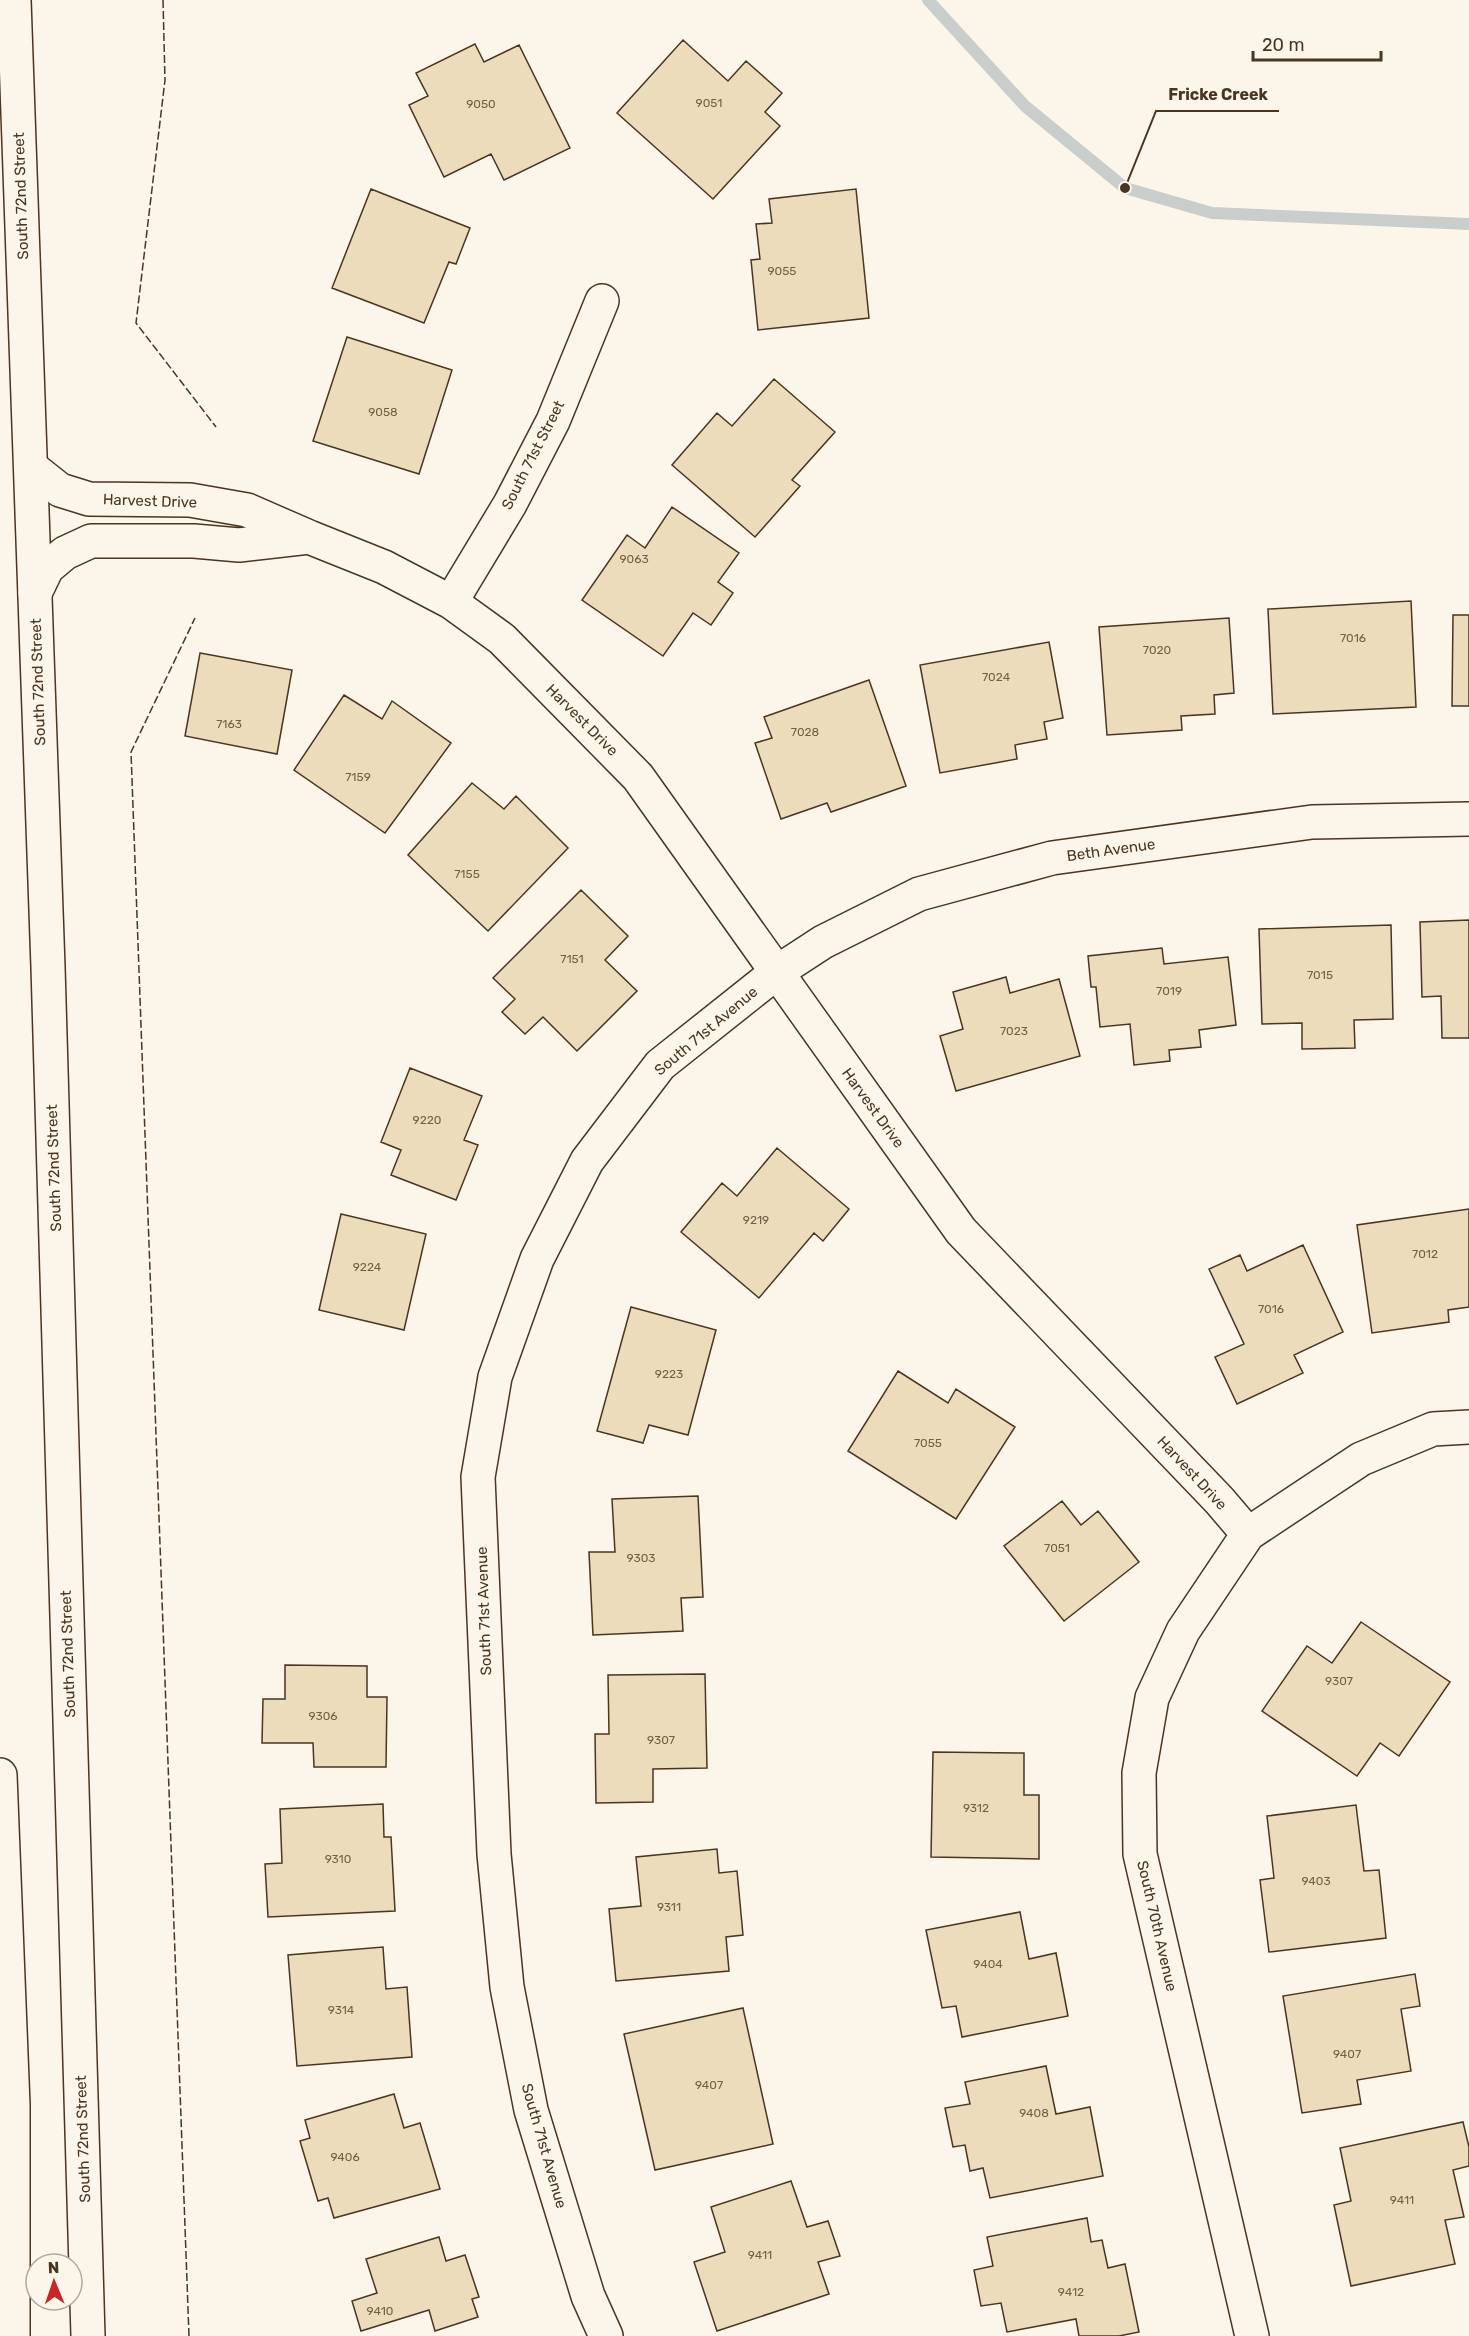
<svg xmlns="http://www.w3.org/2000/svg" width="1469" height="2336" viewBox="0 0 1469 2336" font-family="Rubik,sans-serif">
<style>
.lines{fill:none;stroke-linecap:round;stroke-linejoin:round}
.stream{stroke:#c9cecd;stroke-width:12}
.building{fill:#ecdcbc;stroke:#4a3520;stroke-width:1.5}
.minor-casing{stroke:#4a3520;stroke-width:36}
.primary-casing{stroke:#4a3520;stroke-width:36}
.minor{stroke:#fbf6e9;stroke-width:33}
.primary{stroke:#fbf6e9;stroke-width:33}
.fence{stroke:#4a3520;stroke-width:1.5;stroke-dasharray:8 3;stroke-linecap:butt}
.labels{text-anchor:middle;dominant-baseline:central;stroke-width:4.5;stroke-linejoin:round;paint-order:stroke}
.number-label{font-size:12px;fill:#725f47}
.street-label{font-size:15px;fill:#4a3520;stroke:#fbf6e9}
.leader{fill:none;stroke:#4a3520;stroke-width:2}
.callout-dot{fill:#4a3520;stroke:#fbf6e9;stroke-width:2}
.callout-label{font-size:16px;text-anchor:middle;font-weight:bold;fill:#4a3520;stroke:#fbf6e9;stroke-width:4.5;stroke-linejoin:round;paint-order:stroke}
</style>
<rect width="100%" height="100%" fill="#fbf6e9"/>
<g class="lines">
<path class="stream" d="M928,0L1025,106L1125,188L1212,213L1469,224"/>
</g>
<path class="building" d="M683,40L728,81L746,61L782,93L765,112L780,126L713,199L617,113Z
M475,44L484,62L519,45L570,148L504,180L491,154L444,177L409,105L428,96L416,73Z
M371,189L470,228L456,264L449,262L424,323L332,288Z
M856,189L869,318L758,330L751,260L760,259L756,224L772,223L769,199Z
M347,337L452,370L419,474L313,441Z
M774,379L835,432L792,480L800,486L755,537L672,465L717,413L732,426Z
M672,507L739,553L718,582L733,593L711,625L693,613L663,656L582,600L627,535L645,548Z
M1411,601L1416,707L1273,714L1268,609Z
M1453,615H1469V706H1452Z
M1229,618L1234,693L1214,695L1215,714L1181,716L1182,730L1107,735L1099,627Z
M1049,642L1063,718L1044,722L1047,739L1015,745L1017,759L940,773L920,665Z
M200,653L292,670L277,754L185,736Z
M869,680L906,786L831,812L827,803L781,819L755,743L772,738L764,717Z
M344,695L382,719L392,701L451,743L385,833L294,770Z
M472,783L504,809L516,796L568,848L488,931L408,855Z
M581,890L628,936L605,960L637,991L577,1051L543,1017L525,1034L502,1012L515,999L493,978Z
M1469,920V1038H1442L1441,996L1422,997L1420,922Z
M1391,925L1393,1019L1354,1020L1355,1048L1302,1049V1023L1262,1024L1259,929Z
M1162,948L1164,964L1228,957L1236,1025L1199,1030L1201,1047L1169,1050L1170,1061L1134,1065L1130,1024L1100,1027L1096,987H1091L1088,956Z
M1006,977L1010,993L1059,979L1080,1056L956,1091L940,1036L963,1029L953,992Z
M410,1068L482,1096L464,1140L478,1145L456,1200L391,1175L401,1150L381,1142Z
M777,1148L849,1209L823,1241L814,1233L759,1298L681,1232L722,1183L737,1196Z
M1469,1209V1307L1448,1310L1449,1322L1372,1333L1357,1225Z
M341,1214L426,1234L404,1330L319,1310Z
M1303,1245L1343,1332L1294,1355L1303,1373L1237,1404L1215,1357L1244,1344L1209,1269L1240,1255L1247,1271Z
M631,1307L716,1330L688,1435L649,1425L643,1443L597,1431Z
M898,1371L948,1403L956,1389L1015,1427L956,1519L848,1451Z
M698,1496L703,1597L681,1598L683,1631L593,1635L589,1552H615L612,1499Z
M1062,1501L1081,1525L1098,1511L1139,1562L1064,1621L1004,1546Z
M1361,1622L1450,1682L1399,1756L1380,1743L1357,1776L1262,1711L1307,1646L1332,1663Z
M285,1665L367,1666V1697H387L386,1767H314L313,1743H262L263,1699H285Z
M705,1674L707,1768L653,1769V1802L596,1803L595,1734H609L608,1675Z
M933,1752L1024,1753V1795H1039V1859L931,1857Z
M383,1804L384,1837H391L395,1911L268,1917L265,1864L282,1863L280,1809Z
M1356,1805L1364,1871L1379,1870L1386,1938L1269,1952L1260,1880L1274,1878L1267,1816Z
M717,1849L719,1873L737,1871L743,1935L726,1937L729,1971L616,1981L609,1909L641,1906L636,1857Z
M1020,1912L1029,1959L1056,1953L1068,2016L962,2037L956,2006L942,2008L926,1930Z
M383,1947L386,1989L407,1987L412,2057L297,2066L288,1955Z
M1415,1974L1420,2006L1401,2009L1411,2071L1357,2080L1361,2104L1302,2113L1283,1996Z
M743,2008L773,2144L655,2170L624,2034Z
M1046,2066L1056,2114L1090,2107L1103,2176L990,2198L983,2168L970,2171L965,2145L953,2147L945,2108L970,2104L965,2082Z
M394,2094L404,2128L420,2123L440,2189L334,2218L328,2198L318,2201L300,2141L310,2138L305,2120Z
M1463,2122L1469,2147V2166L1453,2170L1464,2217L1445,2220L1455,2264L1351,2286L1334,2205L1351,2201L1340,2148Z
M791,2181L807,2227L828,2221L840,2256L818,2262L829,2294L717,2331L694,2262L725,2252L711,2207Z
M1087,2218L1091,2242L1102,2240L1108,2268L1125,2264L1139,2332L1119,2336H1079L1076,2319L1007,2332L1001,2303L981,2306L974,2270L993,2266L987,2237Z
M439,2237L446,2261L465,2255L479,2297L472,2299L478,2317L435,2331L429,2310L361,2331L352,2301L377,2293L366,2259Z"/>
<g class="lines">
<g class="minor-casing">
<path id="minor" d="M31,467L60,490L89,499L190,500L247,510L309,537L239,545L194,541H91L65,553L47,568L35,593
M309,537L384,567L451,602L502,639L638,777L961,1231L1219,1500L1248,1534
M451,602L510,504L553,421L602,301
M606,2336L588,2296L531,2110L507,1987L494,1854L478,1477L495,1377L537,1259L587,1161L660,1065L777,972L823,942L919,894L1052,858L1312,822L1469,819
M1252,2336L1140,1854L1139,1773L1152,1698L1183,1631L1248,1534L1361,1459L1433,1429L1469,1427"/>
</g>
<g class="primary-casing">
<path id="primary" d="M14,0L48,967L88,2336
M0,1775L13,2105V2336"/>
</g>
<use href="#minor" class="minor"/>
<use href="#primary" class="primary"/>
<path class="fence" d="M163,0L165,80L136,323L216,427
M189,2336L131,752L195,618"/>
</g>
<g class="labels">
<g class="number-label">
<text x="709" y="103">9051</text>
<text x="481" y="104">9050</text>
<text x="782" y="271">9055</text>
<text x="383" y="412">9058</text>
<text x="634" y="559">9063</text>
<text x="1353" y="638">7016</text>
<text x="1157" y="650">7020</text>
<text x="996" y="677">7024</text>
<text x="229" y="724">7163</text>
<text x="805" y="732">7028</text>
<text x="358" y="777">7159</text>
<text x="467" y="874">7155</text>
<text x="572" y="959">7151</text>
<text x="1320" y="975">7015</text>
<text x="1169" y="991">7019</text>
<text x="1014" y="1031">7023</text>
<text x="427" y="1120">9220</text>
<text x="756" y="1220">9219</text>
<text x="1425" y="1254">7012</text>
<text x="367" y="1267">9224</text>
<text x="1271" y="1309">7016</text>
<text x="669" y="1374">9223</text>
<text x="928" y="1443">7055</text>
<text x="1057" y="1548">7051</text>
<text x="641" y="1558">9303</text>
<text x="1339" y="1681">9307</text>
<text x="323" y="1716">9306</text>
<text x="661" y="1740">9307</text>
<text x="976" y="1808">9312</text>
<text x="338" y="1859">9310</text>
<text x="1316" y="1881">9403</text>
<text x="669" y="1907">9311</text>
<text x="988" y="1964">9404</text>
<text x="341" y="2010">9314</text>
<text x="1347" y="2054">9407</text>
<text x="709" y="2085">9407</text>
<text x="1034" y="2113">9408</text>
<text x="345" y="2157">9406</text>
<text x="1402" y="2200">9411</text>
<text x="760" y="2255">9411</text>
<text x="1071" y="2292">9412</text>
<text x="380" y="2311">9410</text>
</g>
<g class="street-label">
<text transform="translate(21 196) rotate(-92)">South 72nd Street</text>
<text transform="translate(533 455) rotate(-63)">South 71st Street</text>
<text transform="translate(150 501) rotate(2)">Harvest Drive</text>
<text transform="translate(38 682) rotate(-92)">South 72nd Street</text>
<text transform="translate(582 720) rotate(45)">Harvest Drive</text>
<text transform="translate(1111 850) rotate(-8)">Beth Avenue</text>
<text transform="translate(706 1031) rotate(-40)">South 71st Avenue</text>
<text transform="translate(873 1108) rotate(54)">Harvest Drive</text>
<text transform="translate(54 1168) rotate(-92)">South 72nd Street</text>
<text transform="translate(1192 1473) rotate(47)">Harvest Drive</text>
<text transform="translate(484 1611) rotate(-92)">South 71st Avenue</text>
<text transform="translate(68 1654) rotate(-92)">South 72nd Street</text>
<text transform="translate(1157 1926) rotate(77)">South 70th Avenue</text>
<text transform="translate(83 2139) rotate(-92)">South 72nd Street</text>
<text transform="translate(544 2146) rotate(74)">South 71st Avenue</text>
</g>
</g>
<path class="leader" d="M1125 188L1156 111H1279"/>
<circle class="callout-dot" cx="1125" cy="188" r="6"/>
<g class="callout-label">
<text x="1218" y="100">Fricke Creek</text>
</g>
<g transform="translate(54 2282) rotate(358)"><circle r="28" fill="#fbf6e9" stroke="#b4a999" stroke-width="1.5"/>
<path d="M0-4.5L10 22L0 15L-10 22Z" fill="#c62828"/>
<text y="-9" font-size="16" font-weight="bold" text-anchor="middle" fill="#4a3520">N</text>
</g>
<path d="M1253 51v9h128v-9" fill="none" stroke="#4a3520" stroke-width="3"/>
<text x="1262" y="51" font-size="18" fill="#4a3520" stroke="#fbf6e9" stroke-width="4.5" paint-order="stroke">20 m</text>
</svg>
